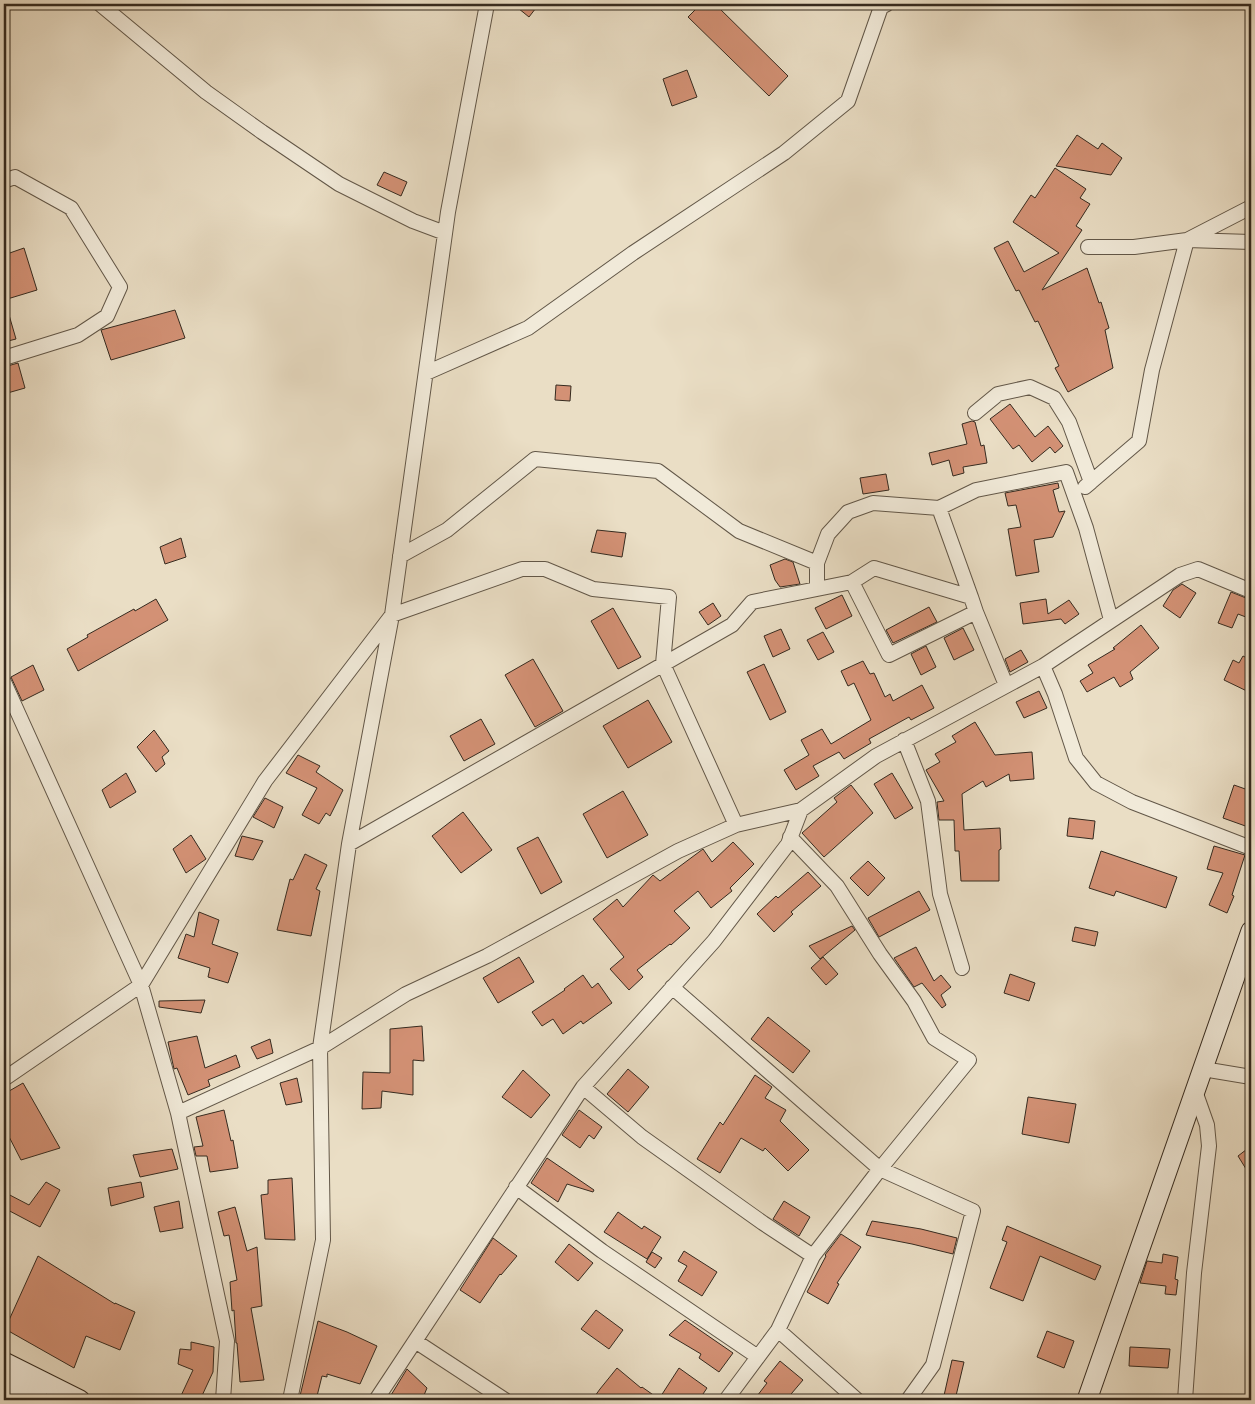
<svg xmlns="http://www.w3.org/2000/svg" width="1255" height="1404" viewBox="0 0 1255 1404" font-family="'Old Standard TT',serif">
<style>
.building{fill:#d39175;stroke:#352a1f}
.lines{fill:none;stroke-linecap:round;stroke-linejoin:round}
.street-casing{stroke:#625748;stroke-width:16}
.secondary-casing{stroke:#352a1f;stroke-width:21}
.street{stroke:#f1ead9;stroke-width:14}
.secondary{stroke:#f1ead9;stroke-width:19}
</style>
<rect width="100%" height="100%" fill="#eadec5"/>
<filter id="stains"><feTurbulence type="fractalNoise" baseFrequency=".004" numOctaves="4"/><feColorMatrix values="0 0 0 0 .2 0 0 0 0 .09 0 0 0 0 .02 0 0 0 .5 -.17"/></filter>
<radialGradient id="worn" r=".72"><stop offset=".6" stop-color="#630" stop-opacity="0"/><stop offset="1" stop-color="#630" stop-opacity=".3"/></radialGradient>
<path class="building" d="M513,4H539L529,17Z
M701,4H715L788,76L769,96L688,17Z
M687,70L697,97L672,106L663,79Z
M1077,135L1098,149L1102,143L1122,158L1111,175L1056,166Z
M1055,168L1086,189L1080,198L1090,204L1076,226L1082,230L1042,290L1087,268L1099,303L1101,302L1109,328L1105,330L1113,368L1068,392L1055,368L1059,366L1038,321L1035,322L1019,290L1016,291L994,248L1008,241L1024,272L1059,253L1013,222L1031,195L1035,198Z
M384,172L407,182L401,196L377,185Z
M24,248L37,290L4,300V255Z
M4,308H7L16,339L4,342Z
M175,310L185,338L111,360L101,330Z
M18,363L25,388L4,394V367Z
M556,385L571,386L570,401L555,400Z
M1010,404L1035,437L1048,426L1063,446L1055,453L1050,447L1032,462L1019,445L1013,449L990,419Z
M972,421L975,422L981,446L984,445L987,463L963,467L964,473L953,476L949,460L932,465L929,453L967,444L962,424Z
M886,474L889,490L863,494L860,478Z
M1058,483L1059,488L1053,490L1059,512L1065,511L1053,537L1034,540L1039,572L1016,576L1008,529L1021,527L1016,505L1008,506L1005,493Z
M597,530L626,533L622,557L591,552Z
M181,538L186,557L165,564L160,547Z
M785,559L793,562L800,584L780,587L775,580L770,565Z
M1182,584L1196,593L1180,618L1163,606L1173,590Z
M1231,592L1251,600V619L1238,614L1232,628L1218,623Z
M842,595L852,616L826,629L815,608Z
M156,599L168,620L78,671L67,649L88,637L87,635L134,609L135,611Z
M1046,599L1048,614L1069,600L1079,614L1065,624L1061,619L1023,624L1020,603Z
M713,603L721,616L708,625L699,612Z
M929,607L937,622L893,643L886,630Z
M613,608L641,657L618,669L591,621Z
M1141,625L1159,648L1130,672L1133,679L1120,687L1114,677L1087,692L1080,681L1093,673L1088,665L1115,649L1113,648Z
M963,628L974,650L954,660L944,638Z
M781,629L790,649L773,657L764,636Z
M823,632L834,652L818,660L807,640Z
M926,646L936,667L921,675L911,654Z
M1021,650L1028,662L1010,672L1005,659Z
M1243,656L1251,660V693L1224,680L1233,660L1239,663Z
M533,659L563,711L535,727L505,675Z
M863,661L870,674L874,673L885,697L890,694L893,701L922,685L934,708L911,720L909,717L869,739L871,743L844,759L839,752L813,766L819,776L796,790L784,770L809,755L801,740L822,729L831,744L871,720L854,683L848,686L841,671Z
M764,664L786,712L770,720L747,672Z
M33,665L44,690L22,701L11,677Z
M1039,691L1047,708L1024,718L1016,702Z
M648,700L672,742L628,768L603,726Z
M481,719L495,744L464,761L450,736Z
M975,722L995,755L1032,752L1034,779L1010,781L1009,774L986,787L983,781L962,794L964,830L1000,828L1001,849L999,850V881H961L959,851H955L954,820H939L937,802L944,801L926,770L940,762L935,754L956,742L952,736Z
M154,730L169,751L162,757L165,764L156,772L137,747Z
M298,755L320,766L316,772L343,790L330,816L326,813L319,824L302,815L317,788L286,773Z
M126,773L136,792L110,808L102,790Z
M892,773L913,808L895,819L874,784Z
M851,785L873,813L824,857L802,833L837,802L834,798Z
M1234,785L1251,791V828L1223,818Z
M623,791L648,835L607,858L583,814Z
M265,798L283,807L274,828L253,817Z
M463,812L492,850L461,873L432,836Z
M1069,818L1095,821L1093,839L1067,836Z
M191,835L206,859L186,873L173,849Z
M242,836L263,841L253,860L235,856Z
M538,837L562,882L541,894L517,848Z
M733,842L754,864L730,888L732,891L711,908L698,891L674,911L690,928L671,945L670,944L637,970L643,977L629,990L610,969L624,957L593,919L617,899L623,907L653,875L660,881L703,849L712,862Z
M1214,846L1245,855L1232,895L1234,896L1227,913L1209,905L1223,873L1207,869Z
M1101,851L1177,877L1166,908L1116,891L1114,896L1089,888Z
M305,854L327,865L316,889L320,891L311,936L277,930L290,879L293,880Z
M868,861L885,878L868,896L850,878Z
M808,872L821,886L791,912L793,914L774,932L757,914L776,896L778,898Z
M919,891L930,910L879,937L868,918Z
M199,912L219,920L212,944L238,953L228,983L208,977L210,968L178,958L186,934L194,937Z
M852,926L855,930L820,959L809,946Z
M1075,927L1098,932L1095,946L1072,941Z
M916,947L934,981L941,975L951,987L941,995L946,1005L942,1008L922,983L914,987L894,958Z
M519,957L534,982L498,1003L483,978Z
M823,957L838,974L826,985L811,968Z
M1010,974L1035,983L1029,1001L1004,993Z
M583,975L592,988L598,983L612,1003L583,1024L581,1021L563,1034L553,1019L542,1026L532,1012L565,990L564,989Z
M205,1000L201,1013L159,1007V1001Z
M768,1017L810,1051L793,1073L751,1039Z
M422,1026L424,1061L413,1060V1095L382,1091L381,1108L362,1109L363,1072L390,1073V1029Z
M197,1036L205,1068L236,1055L240,1067L208,1080L210,1086L188,1095L177,1068L174,1069L168,1042Z
M270,1039L273,1053L257,1059L251,1047Z
M628,1069L649,1087L628,1112L607,1094Z
M523,1070L550,1095L531,1118L502,1097Z
M755,1075L772,1087L765,1098L786,1110L780,1121L809,1150L788,1171L765,1148L763,1151L741,1138L720,1173L697,1159L720,1122L723,1125Z
M297,1078L302,1102L286,1105L280,1083Z
M23,1083L60,1148L21,1160L4,1127V1094Z
M1028,1097L1076,1104L1069,1143L1022,1134Z
M224,1110L231,1141L233,1140L238,1168L210,1172L207,1156H196L194,1147L203,1146L196,1117Z
M579,1110L602,1127L594,1139L589,1135L580,1148L562,1135Z
M1251,1146V1177L1238,1156Z
M172,1149L178,1169L140,1177L133,1155Z
M547,1158L594,1190L593,1192L567,1184L558,1202L531,1183Z
M292,1178L295,1240L265,1239L261,1195L268,1194V1180Z
M46,1182L60,1190L40,1227L4,1208V1192L29,1205Z
M141,1182L144,1197L111,1206L108,1188Z
M179,1201L183,1228L160,1232L154,1207Z
M784,1201L810,1217L799,1236L773,1219Z
M235,1207L247,1251L257,1247L262,1306L251,1308L264,1380L240,1382L237,1343H236L234,1310L232,1311L230,1282L237,1280L229,1235L224,1236L218,1212Z
M618,1212L642,1229L644,1226L661,1237L647,1259L604,1232Z
M872,1221L921,1229L957,1238L953,1254L912,1244L866,1235Z
M1007,1226L1101,1266L1095,1280L1040,1256L1023,1301L990,1288L1007,1242L1002,1240Z
M841,1234L861,1247L837,1283L839,1284L828,1304L807,1292L826,1256L825,1255Z
M493,1238L517,1256L501,1275L500,1274L480,1303L460,1290Z
M569,1244L593,1263L578,1281L555,1262Z
M684,1251L717,1272L702,1296L678,1281L687,1266L678,1261Z
M652,1252L662,1258L655,1268L646,1262Z
M1163,1254L1178,1257L1175,1279L1178,1280L1176,1295L1165,1294L1166,1286L1140,1283L1147,1261L1162,1263Z
M38,1256L115,1304V1303L135,1312L120,1350L86,1336L74,1368L5,1329Z
M596,1310L623,1330L609,1349L581,1329Z
M685,1320L733,1353L719,1372L699,1358L701,1354L669,1335Z
M318,1321L347,1332L377,1346L360,1384L327,1374V1377L322,1376L316,1400H299Z
M1047,1331L1074,1341L1064,1368L1037,1357Z
M191,1342L214,1347L213,1372L200,1400H179L193,1370L178,1364L180,1349L191,1350Z
M1130,1347L1170,1349L1168,1368L1129,1366Z
M952,1360L964,1362L955,1400H943Z
M780,1361L803,1380L786,1400H754L767,1383L764,1381Z
M617,1368L641,1388L642,1387L659,1399L679,1368L707,1388L699,1400H592L600,1389Z
M407,1369L427,1388L422,1400H388Z"/>
<g class="lines">
<g class="street-casing">
<path id="street" d="M100,4L206,92L262,132L339,184L413,221L445,233
M4,181L15,177L71,208L120,287L107,316L78,335L4,358
M1088,247H1134L1187,240L1251,207
M426,373L528,328L633,253L784,153L848,101L881,7L887,4
M975,413L998,394L1030,387L1054,398L1069,422L1091,482L1085,487
M1091,482L1139,441L1152,370L1187,240L1251,242
M939,508L976,490L1066,472L1086,528L1111,620
M817,563L828,534L848,512L873,503L939,508L971,597
M817,589L852,582L889,655L976,612L971,597L874,568L852,582
M976,612L1006,685
M1043,666L1055,694L1076,758L1096,783L1132,802L1251,848
M4,682L141,985L178,1113L227,1341L223,1400
M904,740L928,801L940,894L962,968
M349,844L732,625L752,602L817,589V563L739,531L658,471L535,459L447,530L400,556
M672,987L880,1169L973,1211L933,1365L908,1400
M1203,1069L1251,1077
M4,1079L141,985L265,781L392,615L522,569H545L593,589L669,597L663,664L736,825
M583,1087L642,1137L763,1223L813,1256
M178,1113L320,1048L406,994L487,956L678,851L736,825L801,810
M516,1187L602,1251L758,1357
M778,1330L857,1400
M415,1341L505,1400
M290,1400L323,1240L320,1048L349,844L392,615L448,212L487,4
M376,1400L583,1087L714,941L788,844L801,810L876,756L1043,666L1180,575L1198,569L1251,591
M726,1400L778,1330L813,1256L880,1169L969,1060L934,1038L914,1001L880,954L837,886L790,837
M1185,1400L1194,1273L1209,1146L1207,1125L1195,1091"/>
</g>
<g class="secondary-casing">
<path id="secondary" d="M4,1362L80,1400
M4,1383L39,1400
M1087,1400L1251,931"/>
</g>
<use href="#street" class="street"/>
<use href="#secondary" class="secondary"/>
</g>
<rect width="1255" height="1404" fill="none" stroke="#eadec5" stroke-width="20"/>
<rect x="5" y="5" width="1245" height="1394" fill="none" stroke="#352a1f" stroke-width="2.5"/>
<rect x="10" y="10" width="1235" height="1384" fill="none" stroke="#352a1f"/>
<rect width="100%" height="100%" filter="url(#stains)"/>
<rect width="100%" height="100%" fill="url(#worn)"/>
</svg>
